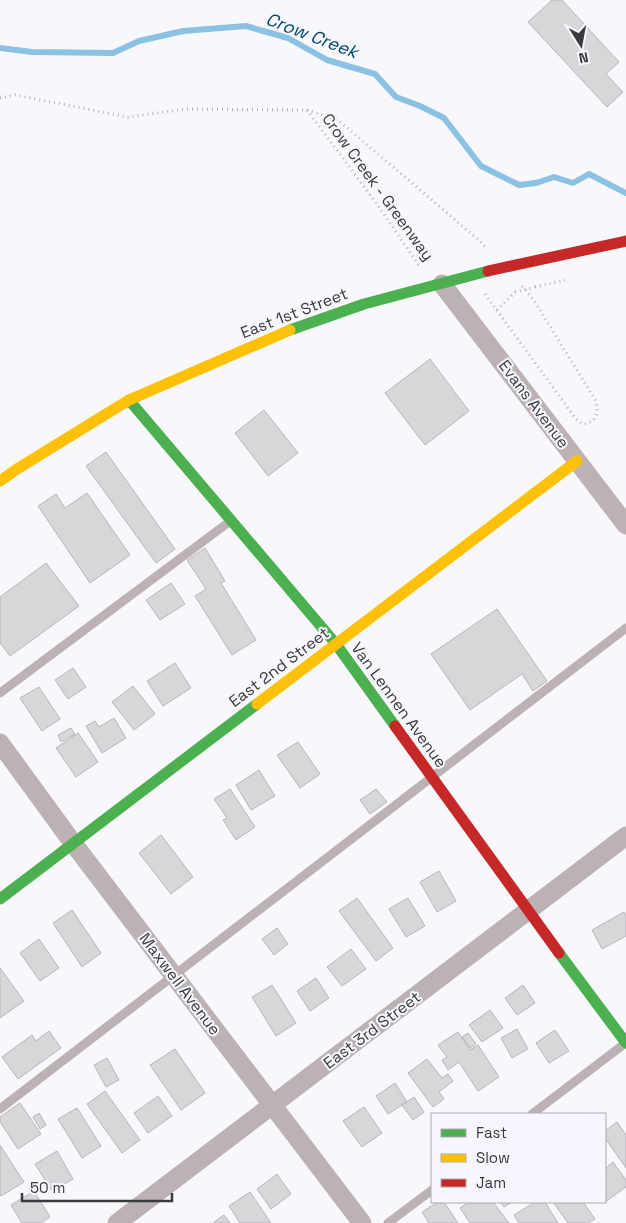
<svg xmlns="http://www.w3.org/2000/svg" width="626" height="1223" viewBox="0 0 626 1223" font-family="'Space Grotesk',sans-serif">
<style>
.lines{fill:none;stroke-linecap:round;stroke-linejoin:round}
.stream{stroke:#8bc1e3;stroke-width:6}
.building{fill:#d8d6d9;stroke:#b7b5b8}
.path{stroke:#b8b1b3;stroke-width:3;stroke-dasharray:1 4;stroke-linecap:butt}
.lane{stroke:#bdb2b3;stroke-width:9}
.street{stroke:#bdb2b3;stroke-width:19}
.fast{stroke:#4caf50;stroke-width:11}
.slow{stroke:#ffc107;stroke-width:11}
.jam{stroke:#c62828;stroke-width:11}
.path-bridge{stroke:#b8b1b3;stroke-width:3;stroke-dasharray:1 4;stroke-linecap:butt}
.jam-bridge{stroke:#c62828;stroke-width:11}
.labels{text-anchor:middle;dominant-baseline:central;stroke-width:4;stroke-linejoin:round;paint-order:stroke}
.street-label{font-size:16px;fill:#393a3e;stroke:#f6f7fe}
.water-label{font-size:18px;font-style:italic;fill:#064766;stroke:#f6f7fe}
</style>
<rect width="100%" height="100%" fill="#f8f8fc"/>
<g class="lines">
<path class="stream" d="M0,48L32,52L113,53L139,41L183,31L246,26L288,38L327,60L375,74L396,97L420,106L444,118L481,166L519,185L536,183L554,177L573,183L589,174L626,193"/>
</g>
<path class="building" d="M552,0H562L619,62L606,74L623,92L607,107L528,22Z
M430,359L469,411L425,445L385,393Z
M264,410L298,453L268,476L235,433Z
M106,452L175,549L156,563L86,466Z
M87,493L130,555L90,583L38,506L56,494L65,508Z
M205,548L225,581L221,583L256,640L232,655L195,596L206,589L187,560Z
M46,563L79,606L10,656L0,643V597Z
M171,583L185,604L160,620L146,600Z
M497,609L547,681L533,691L522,674L470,710L431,654Z
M175,663L191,688L163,706L147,681Z
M73,668L86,687L68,699L55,680Z
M133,686L155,714L134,730L112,702Z
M39,687L60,719L42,731L20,698Z
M114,718L126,738L102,753L86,726L95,721L99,727Z
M71,728L75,734L61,742L58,735Z
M78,733L98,762L76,777L56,748Z
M298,742L320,774L300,788L277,755Z
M259,770L275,796L251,810L236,785Z
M230,789L255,827L236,840L223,820L227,818L214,799Z
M376,789L387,802L370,814L360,800Z
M161,835L193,877L171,894L139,853Z
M439,871L456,901L437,912L420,882Z
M357,898L393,948L376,961L339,911Z
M408,898L425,926L406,937L389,909Z
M72,910L101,953L82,967L53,923Z
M624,912L626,916V936L602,949L592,930Z
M277,928L288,944L274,955L262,939Z
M39,939L59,968L40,981L20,953Z
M351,949L366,969L342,986L327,967Z
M0,968L24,1001L0,1018Z
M316,978L329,998L310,1011L297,991Z
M272,985L296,1023L276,1036L252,997Z
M523,985L535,1003L517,1015L505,998Z
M490,1010L503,1028L482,1042L469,1025Z
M517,1029L528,1049L512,1058L501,1038Z
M555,1030L569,1051L549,1063L536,1043Z
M49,1031L61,1048L18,1079L2,1057L32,1035L36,1041Z
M458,1032L470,1050L478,1045L499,1077L478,1091L459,1062L448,1070L442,1060L447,1057L438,1045Z
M468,1033L476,1044L470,1048L462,1037Z
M175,1049L205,1093L181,1110L150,1065Z
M107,1058L119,1080L106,1087L94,1065Z
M427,1059L442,1078L448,1074L453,1081L439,1092L444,1099L433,1107L408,1073Z
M395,1083L407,1102L388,1114L376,1096Z
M105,1091L140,1140L122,1153L87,1104Z
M158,1096L172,1116L148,1133L134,1113Z
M414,1097L424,1112L413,1120L402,1105Z
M20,1103L41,1134L18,1149L0,1122V1117Z
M364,1107L382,1133L362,1147L343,1121Z
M77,1108L101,1146L82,1158L58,1119Z
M39,1113L46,1125L40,1129L33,1117Z
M617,1122L626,1135V1168L605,1138V1131Z
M0,1145L24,1182L1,1196L0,1195Z
M57,1151L73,1179L52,1191L35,1164Z
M613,1162L626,1180V1187L605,1202V1169Z
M277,1174L291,1194L271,1209L257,1189Z
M34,1191L50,1217L41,1223H22L11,1205Z
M250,1192L271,1223H240L229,1206Z
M438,1202H444L458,1223H429L422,1212Z
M469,1202H493L509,1223H470L460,1208Z
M500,1202H512L504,1207Z
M535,1202H545L558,1223H519L514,1215Z
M553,1202H583L595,1219L588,1223H568Z
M224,1215L230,1223H213Z"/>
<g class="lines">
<path class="path" d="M0,98L15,95L128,117L186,109L307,110L338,120L480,241L487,249
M307,110L374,200L420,267
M535,287L565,280
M485,294L576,419L583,424C596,423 599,413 596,401L533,299L522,286
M497,310L515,292"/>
<path class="lane" d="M0,693L229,522
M0,1109L626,628
M532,1114L623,1045
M388,1223L432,1190"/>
<path class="street" d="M442,284L626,525
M0,743L73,843L362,1223
M117,1223L626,836"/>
<path class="fast" d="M290,330L364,304L488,271
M129,400L336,644L395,726
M0,899L257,704
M559,953L626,1043"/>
<path class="slow" d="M0,481L17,469L129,400L290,330
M257,704L577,461"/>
<path class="jam" d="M395,726L559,953"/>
<path class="path-bridge" d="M515,292L535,287"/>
<path class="jam-bridge" d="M488,271L626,241"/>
</g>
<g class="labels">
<g class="street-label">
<text transform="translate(378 187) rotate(54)">Crow Creek - Greenway</text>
<text transform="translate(294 313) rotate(-21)">East 1st Street</text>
<text transform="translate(534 404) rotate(53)">Evans Avenue</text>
<text transform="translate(279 667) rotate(-37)">East 2nd Street</text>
<text transform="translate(399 705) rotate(54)">Van Lennen Avenue</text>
<text transform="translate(180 984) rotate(53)">Maxwell Avenue</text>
<text transform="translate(372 1030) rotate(-37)">East 3rd Street</text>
</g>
<g class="water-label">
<text transform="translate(312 35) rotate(21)">Crow Creek</text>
</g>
</g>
<rect x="431" y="1113" width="175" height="90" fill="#f6f7fe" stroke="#aaabb1"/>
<rect x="441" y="1129" width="25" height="8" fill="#4caf50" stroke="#aaabb1"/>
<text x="476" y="1138" font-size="15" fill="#393a3e">Fast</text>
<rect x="441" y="1154" width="25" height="8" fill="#ffc107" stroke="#aaabb1"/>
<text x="476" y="1163" font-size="15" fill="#393a3e">Slow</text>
<rect x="441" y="1179" width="25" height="8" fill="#c62828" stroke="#aaabb1"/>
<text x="476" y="1188" font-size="15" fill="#393a3e">Jam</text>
<g transform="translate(581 45) rotate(169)" stroke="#f6f7fe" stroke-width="4" paint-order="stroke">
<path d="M0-4L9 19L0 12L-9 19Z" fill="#393a3e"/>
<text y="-8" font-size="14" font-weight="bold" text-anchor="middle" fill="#393a3e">N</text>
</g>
<path d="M22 1193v8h150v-8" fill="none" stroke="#393a3e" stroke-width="2.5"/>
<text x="30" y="1193" font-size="15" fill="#393a3e" stroke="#f6f7fe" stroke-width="4" paint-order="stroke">50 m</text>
</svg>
